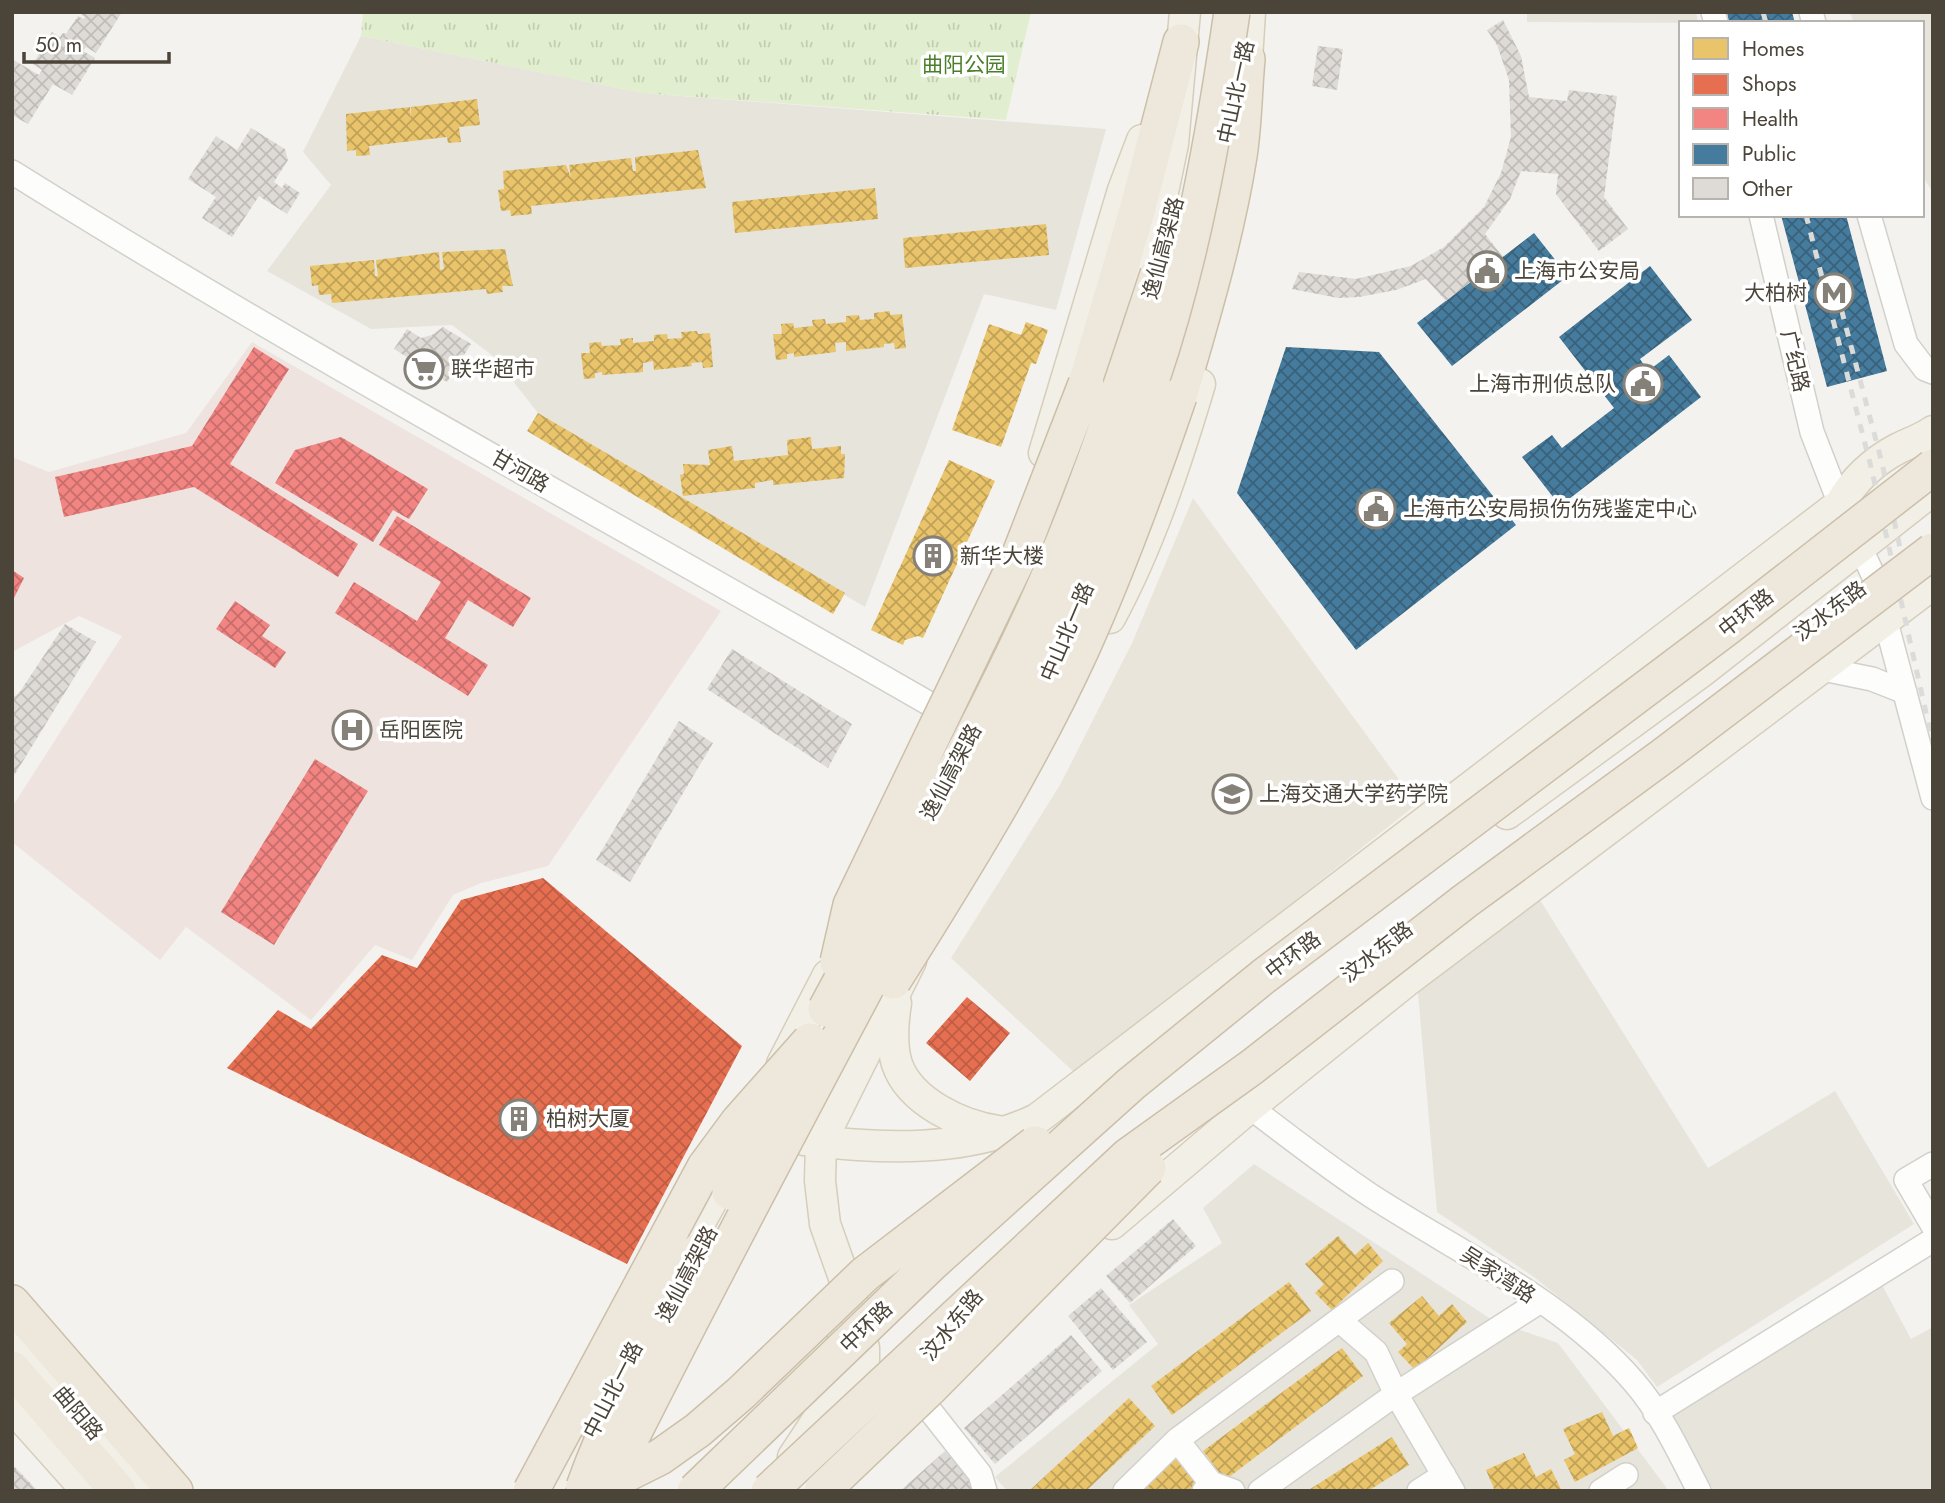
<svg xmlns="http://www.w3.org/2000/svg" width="1945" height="1503" viewBox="0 0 1945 1503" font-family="Jost,'Noto Sans SC',sans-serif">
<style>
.residential{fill:#e7e4dc}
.education{fill:#eae5da}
.medical{fill:#eee3df}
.grass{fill:url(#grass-tufts)}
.homes{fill:url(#homes-cross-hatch)}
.shops{fill:url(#shops-cross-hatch)}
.health{fill:url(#health-cross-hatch)}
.public{fill:url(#public-cross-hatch)}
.building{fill:url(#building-cross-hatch)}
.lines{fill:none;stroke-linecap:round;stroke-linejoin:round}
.minor-casing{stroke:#d2d0cb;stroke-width:26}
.major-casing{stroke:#d6cebb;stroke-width:33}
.highway-casing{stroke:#ccbfa9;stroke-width:38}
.minor{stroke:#fdfdfc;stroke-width:23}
.major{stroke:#f2efe6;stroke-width:30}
.highway{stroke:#ede8db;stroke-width:35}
.rail{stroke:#dbdbda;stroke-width:5;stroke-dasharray:9 9;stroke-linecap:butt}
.highway-bridge-casing{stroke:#ccbfa9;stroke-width:38;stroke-linecap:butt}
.highway-bridge{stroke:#ede8db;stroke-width:35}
.labels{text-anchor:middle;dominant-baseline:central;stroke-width:7;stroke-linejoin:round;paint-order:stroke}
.park-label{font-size:21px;fill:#4a7f2a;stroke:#fff}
.street-label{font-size:21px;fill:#4b4439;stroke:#fff}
.poi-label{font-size:21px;fill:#4b4439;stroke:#fff;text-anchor:start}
</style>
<defs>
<pattern id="grass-tufts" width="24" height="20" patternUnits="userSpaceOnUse" patternTransform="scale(1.75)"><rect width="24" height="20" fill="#e1eecf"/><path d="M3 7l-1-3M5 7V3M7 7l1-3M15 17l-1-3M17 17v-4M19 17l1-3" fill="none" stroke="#c3cdb2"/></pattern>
<pattern id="homes-cross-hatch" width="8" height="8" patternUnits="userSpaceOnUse" patternTransform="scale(1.75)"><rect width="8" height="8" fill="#e9c46a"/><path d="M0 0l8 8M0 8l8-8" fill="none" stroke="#bfa158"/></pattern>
<pattern id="shops-cross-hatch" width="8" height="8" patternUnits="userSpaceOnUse" patternTransform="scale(1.75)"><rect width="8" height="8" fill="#e76f51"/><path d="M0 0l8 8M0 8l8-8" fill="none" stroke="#bd5d44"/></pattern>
<pattern id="health-cross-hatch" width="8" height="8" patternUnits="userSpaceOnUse" patternTransform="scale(1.75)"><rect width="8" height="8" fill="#f28482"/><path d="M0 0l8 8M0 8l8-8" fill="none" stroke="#c66e6b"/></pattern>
<pattern id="public-cross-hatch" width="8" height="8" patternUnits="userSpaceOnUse" patternTransform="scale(1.75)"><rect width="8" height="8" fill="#457b9d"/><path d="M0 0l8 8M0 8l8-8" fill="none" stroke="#39617a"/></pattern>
<pattern id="building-cross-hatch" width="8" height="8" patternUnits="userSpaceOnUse" patternTransform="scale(1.75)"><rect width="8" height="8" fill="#dedbd6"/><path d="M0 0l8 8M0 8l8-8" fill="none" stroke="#c0bdb8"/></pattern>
</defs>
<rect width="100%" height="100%" fill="#f4f2ee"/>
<path class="residential" d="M1527,12H1696L1698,23L1527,22Z
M1850,12H1933V192L1922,176V23H1854Z
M361,36L643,93L1106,129L1056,310L984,294L865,607L538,413L493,356L452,325L371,329L267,271L331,185L303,152Z
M1540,900L1708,1168L1835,1091L1914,1224L1657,1387L1637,1360L1534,1277L1437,1212L1418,993Z
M1254,1164L1494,1321L1558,1343L1669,1491H1007L995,1477L1158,1344L1129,1305L1222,1243L1203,1208Z
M1881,1283L1911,1339L1933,1327V1491H1714L1672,1417Z"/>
<path class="education" d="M1193,498L1417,804L1076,1074L951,958L1060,785L1132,643Z"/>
<path class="medical" d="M252,342L721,611L548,866L481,883L453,895L412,960L375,945L311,1020L186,927L160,960L12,842V807L122,636L79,616L12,652V457L49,472L186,433Z"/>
<path class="grass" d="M363,12H1031L1006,120L643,93L361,36Z"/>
<path class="homes" d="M477,99L480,125L459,127L461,142L448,143L447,137L369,146L370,155L356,156V150L347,151L346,114L410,107L411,119V107Z
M698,150L706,188L531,206L532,214L511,216L510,210L501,211L498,190L504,189L503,171L566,165L571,178L569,165L631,158L633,171H636L635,157Z
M875,188L878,219L735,233L732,202Z
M1046,224L1049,255L905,268L903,238Z
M505,249L513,286H502L503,292L487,294L486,289L332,303L331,294L319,295L318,285L312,286L310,266L374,260L375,276H378L376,260L439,252L440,270L444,269L442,252Z
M890,311V315L902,314L906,348L895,349L894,343L884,344V347L846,351V342L835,343L836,352L794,357V353L787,354V359L776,360L773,334H782L781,324L793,323L794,328L813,326L812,320L825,319L826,324L846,322V316L859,315L860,320L874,319V313Z
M1026,322L1048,330L1036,364L1031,363L1001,447L952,430L989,324L1021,335Z
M697,331L698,334L710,333L713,367L703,368L702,362L691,363L692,366L654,370L653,361L643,363V372L602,375V372L595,373V378L584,379L581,353H590L589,343L601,342L602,346L621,345L620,339L633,338V343L654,341V335L667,334L668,339L682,338L681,332Z
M538,413L845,593L833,614L527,431Z
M811,437L812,449L841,446V454H845L844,478L773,485V480L755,483V488L683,496L680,475L684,474L683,464L710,465L708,450L732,446L734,461L788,455L787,440Z
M949,460L995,481L923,638L918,636L905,640L903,645L871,630Z
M1338,1236L1355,1255L1368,1243L1383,1261L1332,1310L1315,1293L1324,1284L1305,1264Z
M1289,1282L1311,1311L1172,1415L1151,1386Z
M1422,1296L1439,1316L1452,1304L1467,1322L1415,1370L1398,1352L1407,1344L1389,1323Z
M1342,1348L1363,1376L1225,1480L1203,1451Z
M1129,1398L1155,1426L1086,1491H1029Z
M1602,1412L1613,1436L1629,1428L1638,1448L1575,1482L1564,1460L1575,1454L1563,1429Z
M1392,1437L1409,1465L1368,1491H1307Z
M1524,1453L1536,1477L1551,1469L1561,1489L1495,1491L1486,1470Z
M1174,1457L1201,1485L1195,1491H1139Z"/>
<path class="shops" d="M543,878L742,1046L627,1264L227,1068L278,1010L311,1029L382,955L417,968L461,900Z
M967,997L1010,1033L970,1081L926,1043Z"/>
<path class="health" d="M254,347L289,369L230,464L358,544L338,577L194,487L64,517L55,477L192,446Z
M341,437L428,489L409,519L393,510L373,542L275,483L295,450Z
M397,516L531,598L513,627L468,600L445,638L488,665L468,696L335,613L354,582L417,621L441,582L379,545Z
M12,570L24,578L12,602Z
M235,601L270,625L262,636L286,652L275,668L216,629Z
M315,759L368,791L274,945L221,912Z"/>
<path class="public" d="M1727,12H1792L1795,23H1729Z
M1781,215H1846L1887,371L1827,387Z
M1534,233L1568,276L1452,366L1417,323Z
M1650,266L1692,320L1640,359L1648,371L1669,355L1701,397L1560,506L1522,457L1552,435L1562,448L1614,408L1559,337Z
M1286,347L1379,352L1516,525L1356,650L1237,493Z"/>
<path class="building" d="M78,12H122L96,53L86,47L83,51L95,58L72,95L53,84L28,124L12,115V59L39,75L42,70L33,64L52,32L60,37L63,33L66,34L78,16L83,19L85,17Z
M1503,20L1521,56L1529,97L1567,101L1569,90L1617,96L1604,197L1628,229L1599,251L1556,194L1558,174L1521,171L1510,199L1485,234L1503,257L1446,301L1426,279L1396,290L1359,297L1338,298L1292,289L1299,272L1356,279L1411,266L1444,247L1484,207L1501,173L1511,137L1509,80L1497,45L1487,30Z
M1318,46L1343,49L1337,90L1312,86Z
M251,128L285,149L288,160L274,182L282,188L285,183L300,193L287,214L259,196L232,237L202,218L216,197L188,179L216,136L237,150Z
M443,327L471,344L447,382L394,349L407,329L421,338L432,335Z
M65,624L96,642L12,779V698L19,693Z
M732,649L852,724L828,768L707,689Z
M679,721L713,743L630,882L596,860Z
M1173,1219L1196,1246L1130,1303L1106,1276Z
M1101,1288L1147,1342L1113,1370L1068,1316Z
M1071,1335L1102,1371L995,1464L964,1428Z
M945,1451L978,1488L974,1491H900Z
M12,1464L38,1491H12Z"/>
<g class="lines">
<g class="minor-casing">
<path id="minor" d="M1713,12L1716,23
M1811,12L1814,23
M12,172C322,366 645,539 961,722L990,734
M1761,215L1812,432L1840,504L1874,577L1933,798
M1869,215L1906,344L1925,369L1933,372
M1823,669L1872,679L1905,692
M1250,1107C1289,1137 1329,1168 1370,1195C1459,1253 1563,1300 1634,1382C1661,1413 1680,1454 1699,1491
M1933,1164L1906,1180L1933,1226
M1339,1320L1392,1281
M913,1389L980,1474L985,1491
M1655,1413L1933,1240
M1177,1440L1339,1320L1376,1352L1396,1394L1260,1491
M1125,1491L1177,1440L1211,1483
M1204,1491L1211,1483L1233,1491
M1419,1491L1444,1475
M1453,1491L1396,1394L1539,1302
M1601,1491L1626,1475"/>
</g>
<g class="major-casing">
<path id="major" d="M1242,79L1247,59L1250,12
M1132,300L1153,240L1173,144L1185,12
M1044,453L1123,190L1142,140
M1110,618C1150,544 1176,464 1200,384
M1507,814L1700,673L1933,490
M896,1003C893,1022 891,1045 897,1064C910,1102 962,1126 999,1131
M782,1064L828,975
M804,1140C881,1149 966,1153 1037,1119L1840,504C1853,481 1874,461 1899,448C1911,442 1922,439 1933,431
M1112,1224L1250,1107L1408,980L1933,584
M673,1272L733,1162
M12,1334L145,1491
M12,1407L87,1491
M837,1416L858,1388L864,1366V1348L855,1309L825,1224L820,1181L821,1142L911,961
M793,1457C817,1420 846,1384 843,1338
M541,1491L581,1452"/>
</g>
<g class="highway-casing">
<path id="highway" d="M1086,384L1137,211L1181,42
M1179,396C1202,317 1226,237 1239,156C1244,124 1244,91 1247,59
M12,1303L175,1491
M12,1369L118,1491"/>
</g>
<use href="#minor" class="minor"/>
<use href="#major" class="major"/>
<use href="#highway" class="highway"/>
<path class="rail" d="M1763,12L1766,23
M1806,215L1871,467L1933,744
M1837,293L1882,463L1903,562"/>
<g class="highway-bridge-casing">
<path id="highway-bridge" d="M838,962L851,905L1020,554L1086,384
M893,981C961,873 1029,764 1082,648C1119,566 1150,481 1179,396
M826,1009C903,865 986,722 1051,572C1093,475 1125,374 1158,274
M730,1192L782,1093
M584,1487C613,1405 658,1328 699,1251
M600,1487L660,1457L698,1430L741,1393L865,1274L1035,1144
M531,1491L705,1167L739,1121L810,1041
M609,1491L618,1464C705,1290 796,1119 887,948C944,840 1004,733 1056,623C1093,544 1123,460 1152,378C1192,260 1214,135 1232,12
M695,1491L932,1263L1131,1084L1264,976L1725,629L1933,467
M769,1491L1128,1156L1252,1067L1465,901L1663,756L1933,551
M822,1491L932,1386L1148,1168"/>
</g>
<use href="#highway-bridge" class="highway-bridge"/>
</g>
<defs>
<g id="civic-ring" transform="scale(2.0125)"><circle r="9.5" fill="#fff" stroke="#868178" stroke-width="1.5"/><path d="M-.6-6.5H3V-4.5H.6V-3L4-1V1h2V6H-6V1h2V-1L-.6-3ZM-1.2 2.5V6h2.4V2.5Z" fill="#868178"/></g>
<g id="metro-ring" transform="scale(2.0125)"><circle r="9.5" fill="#fff" stroke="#868178" stroke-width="1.5"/><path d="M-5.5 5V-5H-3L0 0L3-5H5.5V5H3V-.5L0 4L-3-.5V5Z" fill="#868178"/></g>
<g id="supermarket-ring" transform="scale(2.0125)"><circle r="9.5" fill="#fff" stroke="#868178" stroke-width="1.5"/><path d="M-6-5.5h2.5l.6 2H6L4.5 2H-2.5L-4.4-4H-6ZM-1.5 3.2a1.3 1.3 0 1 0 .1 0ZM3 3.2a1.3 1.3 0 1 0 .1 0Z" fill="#868178"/></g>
<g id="building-ring" transform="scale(2.0125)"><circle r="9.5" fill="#fff" stroke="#868178" stroke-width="1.5"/><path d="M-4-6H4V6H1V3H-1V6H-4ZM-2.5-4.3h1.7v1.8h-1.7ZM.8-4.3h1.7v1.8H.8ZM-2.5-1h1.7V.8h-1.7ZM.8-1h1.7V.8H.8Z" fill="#868178"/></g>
<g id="hospital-ring" transform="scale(2.0125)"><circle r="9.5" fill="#fff" stroke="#868178" stroke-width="1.5"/><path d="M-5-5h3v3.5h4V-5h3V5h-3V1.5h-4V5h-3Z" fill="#868178"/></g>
<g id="school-ring" transform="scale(2.0125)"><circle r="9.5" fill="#fff" stroke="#868178" stroke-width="1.5"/><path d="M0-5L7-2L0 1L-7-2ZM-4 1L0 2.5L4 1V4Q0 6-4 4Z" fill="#868178"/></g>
</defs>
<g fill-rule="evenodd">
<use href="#civic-ring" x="1487" y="271"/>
<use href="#metro-ring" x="1834" y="293"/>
<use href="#supermarket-ring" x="424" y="369"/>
<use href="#civic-ring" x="1643" y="384"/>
<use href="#civic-ring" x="1376" y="509"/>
<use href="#building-ring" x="933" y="556"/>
<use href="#hospital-ring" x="352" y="730"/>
<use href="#school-ring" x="1232" y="794"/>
<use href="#building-ring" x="519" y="1119"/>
</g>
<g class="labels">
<g class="park-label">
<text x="964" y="65">曲阳公园</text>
</g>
<g class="street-label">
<text transform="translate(1236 92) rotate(-78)">中山北一路</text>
<text transform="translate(1163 248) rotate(-75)">逸仙高架路</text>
<text transform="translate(1795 361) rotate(77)">广纪路</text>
<text transform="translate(520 471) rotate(30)">甘河路</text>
<text transform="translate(1830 611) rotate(-37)">汶水东路</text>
<text transform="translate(1746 613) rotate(-38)">中环路</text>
<text transform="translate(1067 632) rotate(-67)">中山北一路</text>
<text transform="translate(951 772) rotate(-62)">逸仙高架路</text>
<text transform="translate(1377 952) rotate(-38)">汶水东路</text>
<text transform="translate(1293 955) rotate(-37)">中环路</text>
<text transform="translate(687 1274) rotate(-62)">逸仙高架路</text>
<text transform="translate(1498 1275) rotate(33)">吴家湾路</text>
<text transform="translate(952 1325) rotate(-51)">汶水东路</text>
<text transform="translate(866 1327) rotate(-44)">中环路</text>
<text transform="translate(613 1390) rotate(-63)">中山北一路</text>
<text transform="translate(78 1413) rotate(50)">曲阳路</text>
</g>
<g class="poi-label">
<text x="1514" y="271">上海市公安局</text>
<text x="1807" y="293" text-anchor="end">大柏树</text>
<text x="451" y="369">联华超市</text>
<text x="1616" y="384" text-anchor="end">上海市刑侦总队</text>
<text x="1403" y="509">上海市公安局损伤伤残鉴定中心</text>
<text x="960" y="556">新华大楼</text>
<text x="379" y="730">岳阳医院</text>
<text x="1259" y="794">上海交通大学药学院</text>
<text x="546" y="1119">柏树大厦</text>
</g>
</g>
<rect width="1945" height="1503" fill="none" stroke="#4b4439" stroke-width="28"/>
<rect x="1679" y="21" width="245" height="196" fill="#ffffff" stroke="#b7b4b0" stroke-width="2"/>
<rect x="1693" y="38" width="35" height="21" fill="#e9c46a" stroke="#b7b4b0" stroke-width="2"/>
<text x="1742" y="56" font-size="21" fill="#4b4439">Homes</text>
<rect x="1693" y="74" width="35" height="21" fill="#e76f51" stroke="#b7b4b0" stroke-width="2"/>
<text x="1742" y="91" font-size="21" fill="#4b4439">Shops</text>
<rect x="1693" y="108" width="35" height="21" fill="#f28482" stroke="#b7b4b0" stroke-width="2"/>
<text x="1742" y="126" font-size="21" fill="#4b4439">Health</text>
<rect x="1693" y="144" width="35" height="21" fill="#457b9d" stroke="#b7b4b0" stroke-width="2"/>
<text x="1742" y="161" font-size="21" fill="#4b4439">Public</text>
<rect x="1693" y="178" width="35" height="21" fill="#dedbd6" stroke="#b7b4b0" stroke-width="2"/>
<text x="1742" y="196" font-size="21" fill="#4b4439">Other</text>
<path d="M24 52v10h145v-10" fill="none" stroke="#4b4439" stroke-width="3.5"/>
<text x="35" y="52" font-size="21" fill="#4b4439" stroke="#ffffff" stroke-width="5" paint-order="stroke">50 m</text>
</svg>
